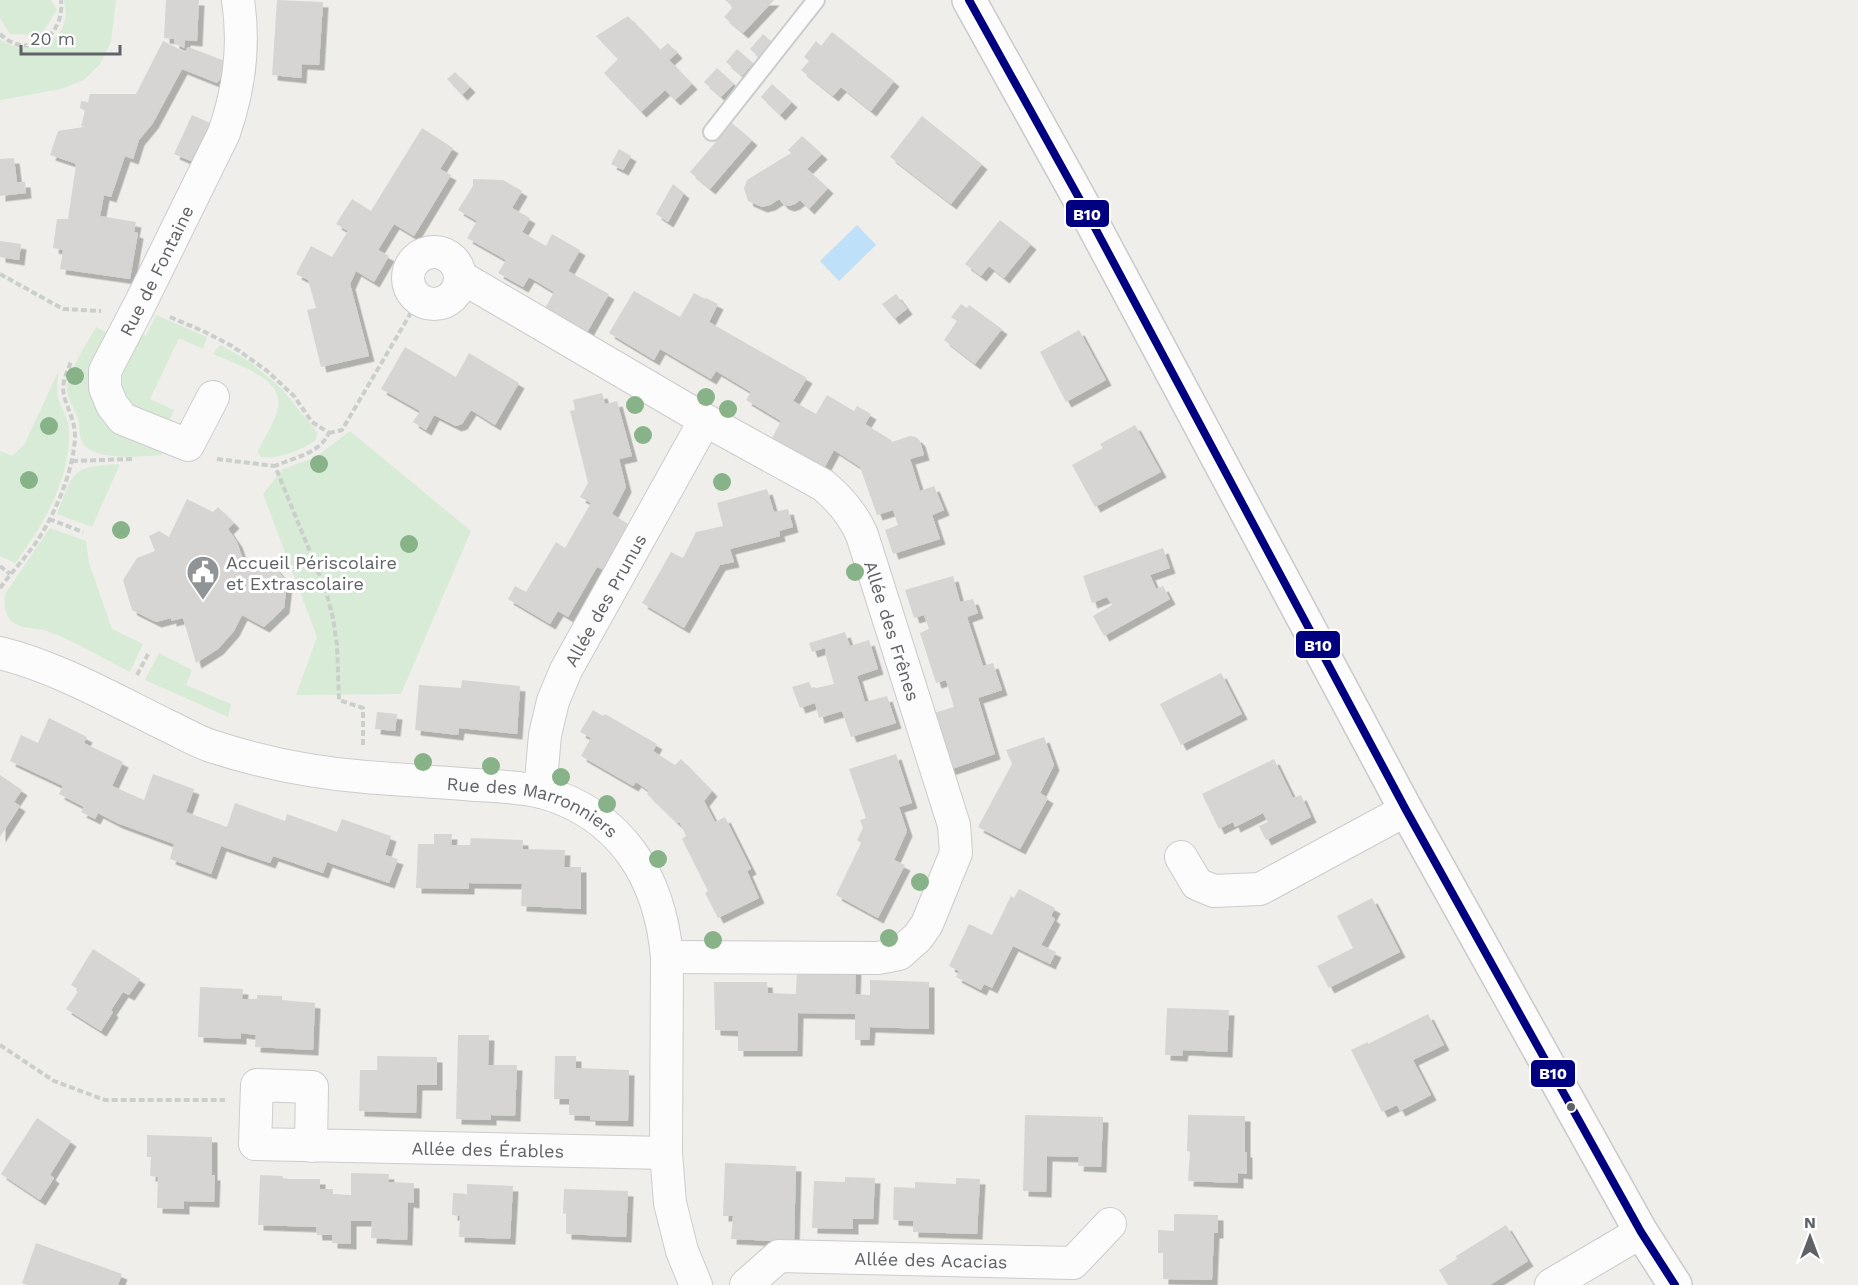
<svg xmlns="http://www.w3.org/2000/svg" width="1858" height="1285" viewBox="0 0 1858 1285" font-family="'Work Sans',sans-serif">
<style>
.green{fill:#d8ebd6}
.water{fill:#bfe0f9}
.building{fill:#d6d5d3;filter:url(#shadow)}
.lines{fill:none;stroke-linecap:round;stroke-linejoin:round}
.lane-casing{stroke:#cbcccc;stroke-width:20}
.street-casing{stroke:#cbcccc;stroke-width:34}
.secondary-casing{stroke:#cacacb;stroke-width:36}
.path{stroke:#cacfcc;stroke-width:4;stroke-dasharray:6 3;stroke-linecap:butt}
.lane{stroke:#fdfcfc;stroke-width:16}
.street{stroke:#fdfcfc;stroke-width:32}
.secondary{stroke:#fdfcfc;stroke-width:33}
.bus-1-casing{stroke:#fff;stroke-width:12}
.bus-1{stroke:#000080;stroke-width:8}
.tree{fill:#88b388}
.bus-dot{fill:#5f6368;stroke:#fff;stroke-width:2}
.labels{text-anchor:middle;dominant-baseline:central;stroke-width:6;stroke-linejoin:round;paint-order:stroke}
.street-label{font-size:18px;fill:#5f6368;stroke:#fff}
.poi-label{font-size:18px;fill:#5f6368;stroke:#fff;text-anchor:start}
.line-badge{stroke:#fff;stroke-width:2}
.badge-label{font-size:16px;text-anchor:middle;font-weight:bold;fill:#fff}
</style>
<defs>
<filter id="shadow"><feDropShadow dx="5.5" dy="5.5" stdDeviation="0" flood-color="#0004"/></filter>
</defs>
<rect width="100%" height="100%" fill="#efeeea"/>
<path class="green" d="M0,0H51L57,10L41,35L10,34L0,18Z
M64,0H116L111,42L100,64L84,80L61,89L0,100V39C19,55 56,48 64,24C67,16 65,7 64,0Z
M156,315L207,337L203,349L179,338L150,399L174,410L169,422L133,405L127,397L122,384L121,373L140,333L146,336Z
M96,327L106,332L91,363L89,380L97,410L108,424L163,452L162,455C142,456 89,463 81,439C79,432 80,423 77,416C74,408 68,400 67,390C67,373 87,343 96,327Z
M220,345L249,361L281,388L317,432L316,440C302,450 277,460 260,457L258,451C264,438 273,425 277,412C288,378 236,365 213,354Z
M59,370C58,378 56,389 58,397C61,409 69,418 69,432C70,480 43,526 15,563L0,556V451L12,456L24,445Z
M350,431L471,531L401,694L296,695L317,637L263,494L283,469L316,457Z
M120,464L92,527L57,514C75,470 70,467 120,464Z
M50,528L86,541L89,563L112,629L143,644L130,672C104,659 78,643 50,632C39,627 25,630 14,623C4,616 4,605 5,594Z
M159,653L192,670L186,685L231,704L228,717L145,680Z"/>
<path class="water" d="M857,225L876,245L839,281L820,261Z"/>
<path class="building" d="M166,0H199L197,41L185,40L184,48L174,43V39L164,38Z
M277,0L323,2L319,65L302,64L301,78L272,75Z
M725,0H774L743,33L724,17L733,7Z
M628,16L660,50L668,43L677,53L669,60L692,84L675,100L665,90L641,112L604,73L618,59L596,36Z
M832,32L894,81L871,111L841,87L833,96L801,70L809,61L804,57L816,41L821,46Z
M763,34L774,44L761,59L750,49Z
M163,41L185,52L188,47L225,61L221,78L217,83L182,69L153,123L139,140L133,159L125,156L111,197L104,195L100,216L136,222L134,232L138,233L130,279L60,269L63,250L53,248L57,219H68L76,165L74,163L50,155L58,131L84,127L81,126L85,111L80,108L81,101L88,102L90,94H136Z
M737,49L753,63L742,76L726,62Z
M717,68L734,84L721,97L704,82Z
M455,72L470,87L462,95L447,79Z
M772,84L792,102L780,115L761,97Z
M192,115L210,123L191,161L174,154Z
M922,116L982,164L951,204L890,157Z
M732,123L752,140L710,189L690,172Z
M422,128L453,148L440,169L451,175L414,236L394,224L378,250L389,256L374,282L356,271L350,284L369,356L321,367L307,310L316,308L308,280L296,274L311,246L332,257L348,231L336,224L352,199L371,211Z
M802,136L822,154L807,169L828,188L809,209L800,200L795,204L789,206L783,204L779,199L770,205L762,207L748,201L744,188L747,180L791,153L788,150Z
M619,149L631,156L623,170L611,164Z
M14,158L17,182H25L26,193L0,196V159Z
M473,179L503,180L522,191L512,208L530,218L522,232L546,246L552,234L580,250L568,271L609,294L585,336L543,312L554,292L529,277L523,287L498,273L506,260L467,238L477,221L458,210L473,186Z
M673,184L684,193L668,222L656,214Z
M1000,220L1031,244L1004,278L989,266L981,276L965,264Z
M0,241L21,244L19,260L0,257Z
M634,291L680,317L694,293L705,299L706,298L718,304L709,322L807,378L793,401L816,414L827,395L854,411L857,406L871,414L865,424L891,440L892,442L910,436L916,437L920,441L924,455L910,459L920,491L934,486L944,510L932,515L940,539L893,554L885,530L898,525L893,510L877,515L860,467L834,450L822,472L770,442L781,421L746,400L751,392L716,371L711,379L660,349L654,360L609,333Z
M896,294L907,309L894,319L882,304Z
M961,304L967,308L969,305L1002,329L975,364L944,340L957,321L951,317Z
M1079,330L1106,380L1066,402L1040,352Z
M405,347L456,377L469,353L519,383L495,425L471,410L462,424L456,426L434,415L426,430L413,422L420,411L381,389Z
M602,393L605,404L617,401L632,456L619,459L626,487L612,514L633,527L608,572L597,567L568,617L558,611L550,624L508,599L515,586L526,592L556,542L565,548L591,503L580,497L588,483L570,411L575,410L573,400Z
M1135,425L1161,472L1095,507L1072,465L1103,448L1100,444Z
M767,489L774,512L788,509L793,527L779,531L780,536L730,549L734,562L720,565L684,628L642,603L671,552L683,558L696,532L723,526L717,503Z
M187,499L213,512L218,507L234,523L228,529L237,542L246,568L270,560L287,583L284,608L264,627L242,615L234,631L218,649L196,663L183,618L171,621V618L156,622L132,610L123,580L137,558L155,551L149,536L159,531L169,537Z
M1163,548L1170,568L1150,575L1156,589L1163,586L1170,599L1104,636L1093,616L1112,605L1107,597L1092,603L1083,576Z
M953,576L960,602L973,599L978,613L967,617L983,666L993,663L1002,690L978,698L995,754L949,770L931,714L954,707L946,680L936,683L920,633L929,629L924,615L914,618L905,590Z
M845,632L850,646L869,640L878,669L857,676L865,702L887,696L896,723L851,737L842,711L819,718L815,703L800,708L792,687L809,682L812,689L834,684L825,653H826L825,648L812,652L809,643Z
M1221,673L1242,714L1181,745L1160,704Z
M462,680L520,686L517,734L459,728L458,735L415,730L419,685L461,688Z
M593,710L603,716L605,714L657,744L653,751L675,765L681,759L712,791L704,801L715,822L725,817L751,869L747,871L759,898L718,918L705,893L708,891L682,839L686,836L680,823H677L647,794L649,791L636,782L633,786L581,756L591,738L580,732Z
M377,712L397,714L395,731L375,729Z
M49,718L87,737L84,743L123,762L112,786L144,800L153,774L194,789L186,812L227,827L235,803L285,821L287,814L337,832L342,819L391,836L385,855L398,859L389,883L327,862L323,873L273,856L270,863L221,846L211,874L170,859L174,844L117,823L98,813L95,819L81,812L84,807L59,794L63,786L10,761L21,735L38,743Z
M1044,737L1054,765L1040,793L1048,798L1020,849L978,827L1012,764L1006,750Z
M896,754L912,803L899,807L907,831L894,860L905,865L878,918L836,895L861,843L857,840L863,828L860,820L866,818L849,769Z
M1274,759L1293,798L1301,795L1311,817L1266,840L1259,826L1268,822L1263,813L1235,827L1233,822L1219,829L1202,794Z
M0,775L22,790L14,802L20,806L0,837Z
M434,834H452L451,845H470L471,838L523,840V849L565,850L564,867H581V909L521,906L522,884L469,883V889L416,888L418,844H434Z
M1019,889L1055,908L1051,916L1055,919L1041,945L1056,952L1050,964L1013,946L992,988L984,984L981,990L956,977L959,971L949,966L969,924L992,935L1011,896L1014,898Z
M1372,898L1400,952L1329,988L1317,966L1353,948L1337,916Z
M93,949L140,979L129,995L123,992L111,1010L113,1012L101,1031L66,1009L79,990L71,985Z
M856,967L855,994L870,995V980L929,982V1029L870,1027L869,1040H855V1014L798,1013L797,1051H738V1031L715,1030L714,982H767L768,993L796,994L797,968Z
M200,987L243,989L242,999H257V995L282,996V1000L315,1003L313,1050L255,1047L256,1035L241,1033V1039L198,1037Z
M1167,1008L1229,1010L1227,1052L1183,1050L1182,1056L1165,1055Z
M1428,1014L1444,1045L1413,1060L1431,1095L1400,1111L1397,1105L1382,1112L1351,1050L1368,1042V1044Z
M458,1035H489L488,1065H517L515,1116L491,1115V1120L456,1119Z
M377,1056L437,1057V1085H417L416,1113L359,1111L360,1070H377Z
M555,1056H576V1068L629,1070L628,1121L590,1120V1116L569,1115V1099H554Z
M1025,1115L1103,1117L1101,1167L1078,1166L1079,1157L1047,1156L1046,1192L1023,1191Z
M1188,1115L1245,1116V1152H1247V1174L1238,1173V1183L1188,1181L1190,1152L1187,1151Z
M37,1118L71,1141L50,1175L54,1178L40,1200L1,1174Z
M147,1135L212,1137V1175H215L214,1202L184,1201V1209L157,1208L158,1177L150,1176L151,1157H147Z
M725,1163L796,1166L794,1242L731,1239L733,1216H723Z
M351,1173L389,1174L388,1182L414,1183V1203L408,1202L407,1240L371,1238L372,1221H351V1244L332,1243V1235H317L316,1227L258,1225L260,1175L283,1176L282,1178L290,1179H320V1189H333V1194L351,1195Z
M845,1177L875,1178L873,1219H853V1229L812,1228L814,1181L845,1182Z
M956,1178L980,1179L977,1234L913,1232V1221L893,1220L894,1187L915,1188V1182L956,1184Z
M467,1184L513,1186L510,1239L459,1237L460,1216L452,1215L453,1193L467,1194Z
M564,1189L628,1191L626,1237L566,1234V1213L563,1214Z
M1174,1214L1218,1215V1233H1214L1212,1280L1163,1279V1253H1158V1230L1174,1231Z
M1506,1225L1528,1261L1490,1285H1448L1439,1270L1457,1259L1456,1256Z
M36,1243L122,1274L118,1285H27L22,1283Z"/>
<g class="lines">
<g class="lane-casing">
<path id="lane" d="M712,132L816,0"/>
</g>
<g class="street-casing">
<g id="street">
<circle cx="434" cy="278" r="26"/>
<path id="s1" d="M461,277L705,420L823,485C840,499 853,514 862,535L954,825L956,853L927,924L918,937L899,954L878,958L667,957"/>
<path id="s2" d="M213,397L188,445L123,419L112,405L105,388V371L141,302L224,133C239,90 245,46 238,0"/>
<path id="s3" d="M0,653C57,667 113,699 166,725C181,732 196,741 211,746C260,762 315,773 366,777C403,780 439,782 475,785C497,786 521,787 542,792C622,815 660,878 667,957L666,1153L670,1203L682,1251L696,1285"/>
<path id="s4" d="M540,792L545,735L553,701L566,670L705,420"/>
<path d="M1181,857L1197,884L1214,891L1260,889L1406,810"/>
<path id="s5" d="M311,1146L312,1087L257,1085L255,1144L666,1153"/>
<path id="s6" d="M746,1285L779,1256L1073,1263L1110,1224"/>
<path d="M1551,1285L1641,1232"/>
</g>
</g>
<g class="secondary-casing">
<path id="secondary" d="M969,0L1079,198L1406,810L1641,1232L1675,1285"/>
</g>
<path class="path" d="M0,34C28,61 65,37 61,0
M0,274L63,309L101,311
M170,317L205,332L232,346L266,370L294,396L312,422L329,433C319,454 295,457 275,466
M329,433L342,430L419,299
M217,459L275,466L326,591L333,618L337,645L339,700L363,708V746
M72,461L132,459
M49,519L83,532
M0,566L10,574
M0,588C11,573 24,559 35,544C55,515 74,470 75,436C75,421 68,410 64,396C61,384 67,371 72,360
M137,675L148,654
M0,1045L54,1081L105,1100H225"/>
<use href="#lane" class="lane"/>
<use href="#street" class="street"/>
<use href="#secondary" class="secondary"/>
<g class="bus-1-casing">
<path id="bus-1" d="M969,0L1079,198L1406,810L1641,1232L1675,1285"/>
</g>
<use href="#bus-1" class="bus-1"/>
</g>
<g class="tree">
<circle cx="75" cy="376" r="9"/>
<circle cx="706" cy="397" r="9"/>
<circle cx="635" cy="405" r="9"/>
<circle cx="728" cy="409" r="9"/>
<circle cx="49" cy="426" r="9"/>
<circle cx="643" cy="435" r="9"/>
<circle cx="319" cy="464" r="9"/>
<circle cx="29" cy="480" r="9"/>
<circle cx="722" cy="482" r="9"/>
<circle cx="121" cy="530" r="9"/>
<circle cx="409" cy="544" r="9"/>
<circle cx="855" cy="572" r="9"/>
<circle cx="423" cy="762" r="9"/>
<circle cx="491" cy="766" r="9"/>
<circle cx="561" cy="777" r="9"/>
<circle cx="607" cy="804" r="9"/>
<circle cx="658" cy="859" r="9"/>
<circle cx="920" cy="882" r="9"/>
<circle cx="889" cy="938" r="9"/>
<circle cx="713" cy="940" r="9"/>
</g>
<defs>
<g id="civic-pin" transform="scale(1.725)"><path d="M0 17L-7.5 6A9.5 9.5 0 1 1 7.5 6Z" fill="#919496" stroke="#fff"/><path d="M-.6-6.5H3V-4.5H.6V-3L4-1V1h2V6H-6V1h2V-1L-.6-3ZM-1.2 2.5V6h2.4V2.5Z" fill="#fff"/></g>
</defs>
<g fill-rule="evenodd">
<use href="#civic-pin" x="203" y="572"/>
</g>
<circle class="bus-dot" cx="1571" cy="1107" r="5"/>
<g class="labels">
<g class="street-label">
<text stroke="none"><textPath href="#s2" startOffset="290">Rue de Fontaine</textPath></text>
<text stroke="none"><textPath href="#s4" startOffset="206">Allée des Prunus</textPath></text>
<text stroke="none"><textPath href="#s1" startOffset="582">Allée des Frênes</textPath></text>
<text stroke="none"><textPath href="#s3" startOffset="561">Rue des Marronniers</textPath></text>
<text stroke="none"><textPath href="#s5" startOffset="406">Allée des Érables</textPath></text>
<text stroke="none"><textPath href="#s6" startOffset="196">Allée des Acacias</textPath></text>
</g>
<g class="poi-label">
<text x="226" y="562">Accueil Périscolaire<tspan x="226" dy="21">et Extrascolaire</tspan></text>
</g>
</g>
<g class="line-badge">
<rect x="1065" y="199" width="45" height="29" rx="6" fill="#000080"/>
<rect x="1295" y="630" width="46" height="29" rx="6" fill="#000080"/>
<rect x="1530" y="1059" width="46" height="29" rx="6" fill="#000080"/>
</g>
<g class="badge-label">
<text x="1087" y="220">B10</text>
<text x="1318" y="651">B10</text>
<text x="1553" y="1079">B10</text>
</g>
<g transform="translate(1810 1237)" stroke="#ffffff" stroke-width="4.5" paint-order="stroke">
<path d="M0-4.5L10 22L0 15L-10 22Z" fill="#5f6368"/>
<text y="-9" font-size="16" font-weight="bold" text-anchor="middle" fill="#5f6368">N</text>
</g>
<path d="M21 45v9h99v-9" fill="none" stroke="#5f6368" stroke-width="3"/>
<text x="30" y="45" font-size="18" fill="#5f6368" stroke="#ffffff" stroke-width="4.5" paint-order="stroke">20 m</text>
</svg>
